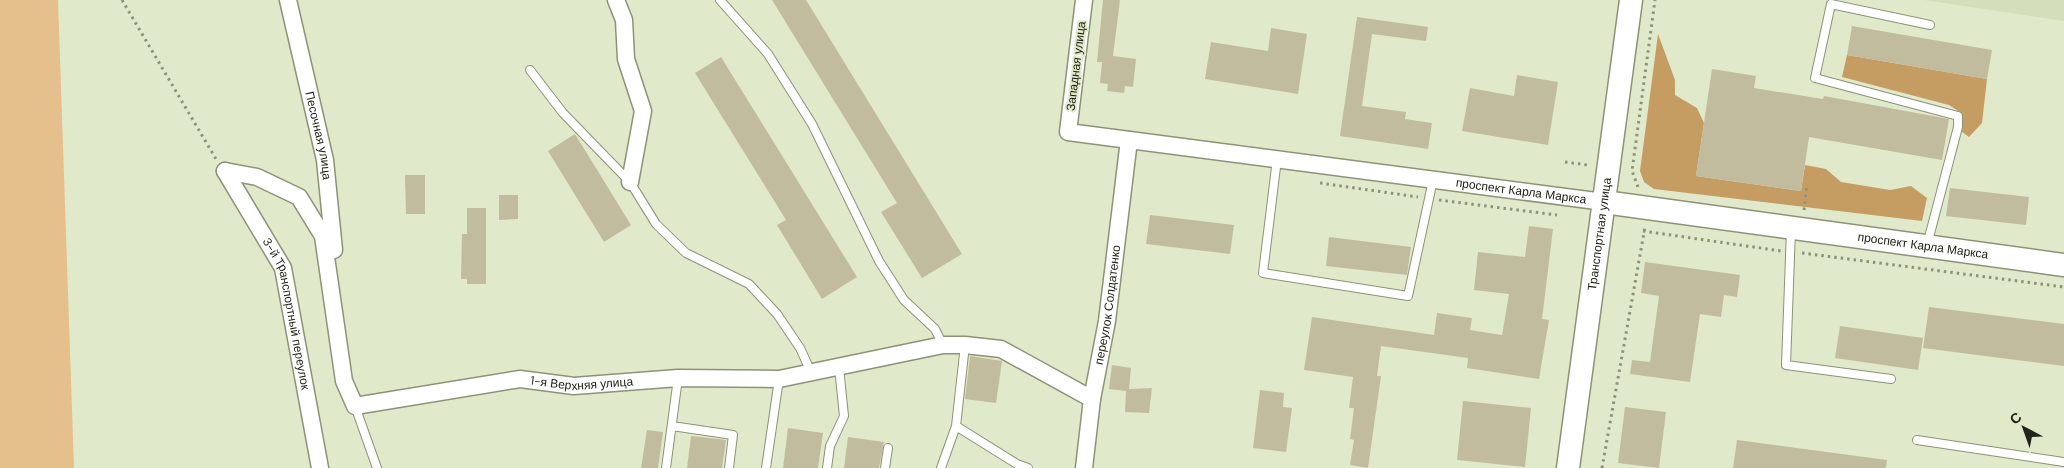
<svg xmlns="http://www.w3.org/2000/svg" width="2064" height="468" viewBox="0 0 2064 468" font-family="'DM Sans',sans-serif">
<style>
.built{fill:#d4deba}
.green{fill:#e5c08d}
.forest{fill:#c59d63}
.building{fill:#c2bc9f}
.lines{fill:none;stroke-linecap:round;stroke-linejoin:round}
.lane-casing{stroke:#8c9377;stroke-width:10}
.street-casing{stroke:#8c9377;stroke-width:19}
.secondary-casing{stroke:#8c9377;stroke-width:25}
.path{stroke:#8c927c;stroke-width:3;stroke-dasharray:2.5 4;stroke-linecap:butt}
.lane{stroke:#fff;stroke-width:8}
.street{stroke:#fff;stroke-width:16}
.secondary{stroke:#fff;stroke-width:22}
.labels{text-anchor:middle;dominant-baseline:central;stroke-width:4;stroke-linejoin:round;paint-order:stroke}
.street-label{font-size:12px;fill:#222419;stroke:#e1e9cb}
</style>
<rect width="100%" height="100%" fill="#e1e9cb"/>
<path class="built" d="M1924,0H2064V21Z"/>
<path class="green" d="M0,0H58L74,468H0Z"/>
<path class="forest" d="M1658,34L1675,80V95L1697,108L1704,123L1696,176L1801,191L1805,165L1826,169L1841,182L1890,190L1911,186L1927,198L1922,221L1654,189L1644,182L1640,171Z
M1847,55L1987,79L1982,123L1969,137L1961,131L1963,114L1949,105L1842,77Z"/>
<path class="building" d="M772,0H806L962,254L922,278L881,212L897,203Z
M1103,0H1120L1113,56L1136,59L1133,87L1125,86L1124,93L1107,91L1108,84L1100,83L1102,62H1097Z
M1357,17L1428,27L1426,41L1372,34L1362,106L1406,112L1405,119L1432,123L1428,149L1340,136Z
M1852,26L1992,50L1987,79L1847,55Z
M1271,28L1307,34L1298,94L1205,79L1211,42L1268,51Z
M721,57L857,277L822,299L777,225L786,220L695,73Z
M1712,69L1756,76L1754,88L1823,99L1824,96L1949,119L1942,160L1809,137L1801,191L1696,176Z
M1517,75L1558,82L1548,145L1462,131L1470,88L1514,96Z
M575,134L631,225L604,242L548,151Z
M405,175H425V214H406Z
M1950,188L2029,197L2026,225L1946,216Z
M499,195H518V219L499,220Z
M467,208H486V284H467V279H461L462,234H467Z
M1150,215L1234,225L1230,254L1146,244Z
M1529,226L1553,229L1542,319L1549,320L1539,379L1467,368L1468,358L1381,346L1377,376H1381L1368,468L1350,465L1354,440L1350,439L1354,408H1349L1353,377L1304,370L1312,317L1434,335L1437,313L1472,318L1470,330L1502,335L1509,294L1474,290L1478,252L1525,257Z
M1329,237L1411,247L1407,275L1326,266Z
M1645,262L1740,275L1737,297L1724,295L1721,317L1700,314L1690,382L1630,374L1632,360L1650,362L1659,296L1641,293Z
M1929,307L2064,324V366L1923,348Z
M1840,326L1923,338L1918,370L1835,358Z
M970,356L1002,361L996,403L965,399Z
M1112,365L1131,368L1129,389L1152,388L1149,413L1125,412L1126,391L1109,389Z
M1260,390L1284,393L1283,407L1292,408L1286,452L1253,448Z
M1463,401L1531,408L1525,467L1457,460Z
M1625,407L1666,412L1659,468L1618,463Z
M788,428L823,433L818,468H783Z
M647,430L663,432L658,468H641Z
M691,436L726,440L722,468H687Z
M848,437L884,442L879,468H844Z
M1737,440L1887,460L1886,468H1733Z"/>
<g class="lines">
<g class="lane-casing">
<path id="lane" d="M720,0L768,54L812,124L879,261L904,300L935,329L943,345
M530,70L563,113L630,182L656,224L686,253L749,284L777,314L800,348L811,372
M1277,159L1263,273L1408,296L1433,180
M1791,230L1786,365L1891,379
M1927,245L1958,127V116L1815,78L1831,4L1930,25
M355,406L377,468
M672,426L733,435L729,468
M956,426L1017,464L1028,468
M1917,440L2064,462
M666,468L678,378
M766,468L779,379
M827,468L830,446L844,416L839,367
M885,468L888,448
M941,468L956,426L965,345"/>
</g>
<g class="street-casing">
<g id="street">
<path id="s1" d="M288,0L325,160L334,250"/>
<path d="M616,0L624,20L626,59L643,111L630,182"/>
<path id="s2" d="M1084,0L1068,132L1604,202"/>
<path id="s3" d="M225,171L257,177L299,197L323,236L344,381L355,406L520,379L574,386L678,378L779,379L943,345H965L1001,349L1092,399"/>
<path id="s4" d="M225,171L283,268L320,468"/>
<path id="s5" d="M1084,468L1092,399L1107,321L1129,140"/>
</g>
</g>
<g class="secondary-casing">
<g id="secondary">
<path id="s6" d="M1604,202L2064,265"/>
<path id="s7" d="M1568,468L1631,0"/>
</g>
</g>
<path class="path" d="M122,0L216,159
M1565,162L1587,165
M1320,183L1418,197
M1638,187L1632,171L1655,0
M1439,200L1557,215
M1804,210L1807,184
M1643,231L1781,251
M1802,253L2064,287
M1602,468L1645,227"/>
<use href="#lane" class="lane"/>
<use href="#street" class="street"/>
<use href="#secondary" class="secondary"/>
</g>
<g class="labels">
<g class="street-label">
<text transform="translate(1076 66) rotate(-83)">Западная улица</text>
<text stroke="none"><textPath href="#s1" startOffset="139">Песочная улица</textPath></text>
<text stroke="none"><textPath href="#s2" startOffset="590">проспект Карла Маркса</textPath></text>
<text stroke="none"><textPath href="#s7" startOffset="236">Транспортная улица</textPath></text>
<text stroke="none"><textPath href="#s6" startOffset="322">проспект Карла Маркса</textPath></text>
<text stroke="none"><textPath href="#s5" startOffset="165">переулок Солдатенко</textPath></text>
<text stroke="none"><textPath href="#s4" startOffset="158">3-й Транспортный переулок</textPath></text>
<text stroke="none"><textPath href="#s3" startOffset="528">1-я Верхняя улица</textPath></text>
</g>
</g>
<g transform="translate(2024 428) rotate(319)" stroke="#e1e9cb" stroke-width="4" paint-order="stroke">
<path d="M0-4L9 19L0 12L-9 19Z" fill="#222419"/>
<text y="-8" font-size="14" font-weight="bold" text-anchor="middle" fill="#222419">С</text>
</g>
</svg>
